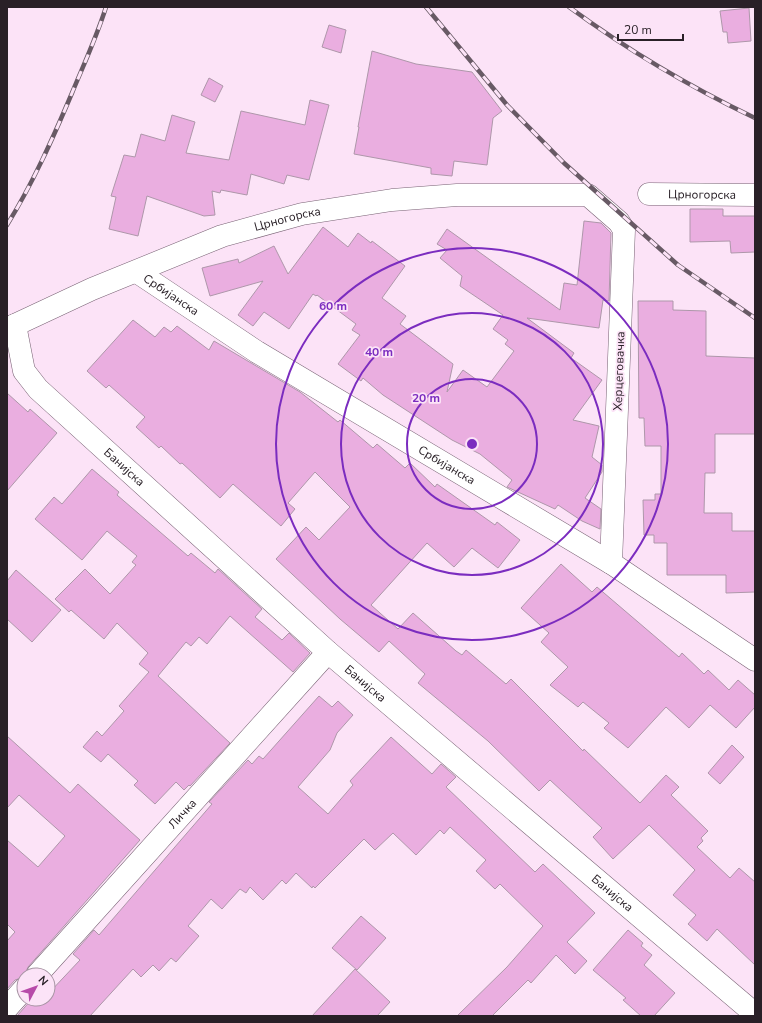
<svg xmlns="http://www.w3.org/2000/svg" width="762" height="1023" viewBox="0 0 762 1023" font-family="'Nunito Sans',sans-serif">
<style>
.building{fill:#eaaee0;stroke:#ae97aa}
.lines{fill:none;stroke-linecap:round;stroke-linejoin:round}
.minor-casing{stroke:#786274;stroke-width:23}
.minor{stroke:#fff;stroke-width:22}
.rail-casing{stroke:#685a65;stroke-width:4.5}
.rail{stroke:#fce3f7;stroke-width:3;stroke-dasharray:9;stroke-linecap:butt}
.ring{fill:none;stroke:#7b2cbf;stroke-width:2}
.labels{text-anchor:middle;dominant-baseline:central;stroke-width:3.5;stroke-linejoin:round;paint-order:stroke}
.street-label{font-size:12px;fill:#292027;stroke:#fce3f7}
.centre{fill:#7b2cbf;stroke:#fce3f7;stroke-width:2}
.ring-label{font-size:12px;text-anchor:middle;font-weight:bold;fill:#7b2cbf;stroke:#fce3f7;stroke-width:3.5;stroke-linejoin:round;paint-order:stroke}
</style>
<rect width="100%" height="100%" fill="#fce3f7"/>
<path class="building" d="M749,8L751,41L728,43L727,32H723L720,11Z
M329,25L346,30L341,53L322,47Z
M372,51L416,64L472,72L502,111L493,118L487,165L454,161L452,176L431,174V168L354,154L359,127H358Z
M209,78L223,86L215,102L201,95Z
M310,100L329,105L309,180L287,175L284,184L251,174L247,195L221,190L220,193L212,191L215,215L204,216L147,196L138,236L109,229L116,197L111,196L124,155L135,157L141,134L165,141L172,115L195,122L186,153L229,160L241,111L305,125Z
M690,209H723V216H755V252L731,253L730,241L690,242Z
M584,221L601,223L611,233L609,301L603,300L599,328L527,318L574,353L571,358L602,380L573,420L599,426L592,457L602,465V472L585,498L601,509L600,529L582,521L558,505L555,509L507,487L512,480L480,454L452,440L383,395L363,378L361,381L338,364L360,335L352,330L356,324L317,295L316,296L313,294L289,329L264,312L253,326L238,315L263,281L210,296L202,268L238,259L239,263L274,246L288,274L323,227L348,247L358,233L371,243L372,241L405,266L382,298L406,316L400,324L453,364L447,392L463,370L487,387L514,351L505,344L508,340L493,329L503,315L460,286L462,276L440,258L447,250L437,244L447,229L560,310L564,283L577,285Z
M638,301H673V310L706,311V356L755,358V434H715V473H705L704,513H732V531H755V592L726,593V575H667V543H654V535H644L643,500H655V494H661V446H645L644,418H639Z
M133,320L155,337L164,327L171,332L177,326L209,350L214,341L300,392L338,422L340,420L373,448L377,444L405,468L410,463L435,487L437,484L495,525L497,522L520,540L498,568L472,548L454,567L427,543L371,605L398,629L413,613L456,651L462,655L466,650L506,684L511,679L583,751L584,749L640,803L666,775L679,787L671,795L708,831L701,838L703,841L697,847L730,878L739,868L755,882V965L717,929L707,941L688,924L696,915L673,895L695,870L649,825L613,859L593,837L602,828L550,780L539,791L488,741L418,683L425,674L389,641L379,652L340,619L276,559L306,527L319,540L350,507L315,472L288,503L295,509L281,526L233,484L220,498L182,463L180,464L161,446L159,448L136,427L145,417L109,385L106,388L87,371Z
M7,393L28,412L30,409L57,433L7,491Z
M92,469L119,492L117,495L188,556L191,553L215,573L218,569L262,609L255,617L282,640L289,633L310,653L293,672L230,616L207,644L199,637L191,646L186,642L158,676L230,743L190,786L189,785L184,790L176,782L155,804L134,785L138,781L108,754L101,762L83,747L97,731L102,736L124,711L119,706L149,672L139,664L148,653L117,623L104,639L71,610L69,612L55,599L85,569L110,594L136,565L132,562L137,556L107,531L82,560L35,519L54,497L62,504Z
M561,564L592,592L597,587L679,657L682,653L704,674L708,670L729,690L738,680L755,695V707L736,728L710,705L689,728L666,707L628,748L604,728L609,723L583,702L578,707L550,685L568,667L541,642L549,633L521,608Z
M16,570L61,610L32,642L7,619V581Z
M319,696L332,707L338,701L353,715L337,733L330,750L298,787L328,814L353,785L350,781L391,737L432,774L441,764L456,777L446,787L535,872L543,864L595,913L567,942L587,961L575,974L556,955L531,983L528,980L492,1016H457L507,967L543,926L500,884L495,889L476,871L486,860L450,827L444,834L440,830L416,855L393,833L375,850L364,839L315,888L313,886L312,888L296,873L286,884L282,880L263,900L250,887L246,893L240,889L222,909L211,899L188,926L199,936L176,962L171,958L159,971L153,965L141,977L133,969L90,1016H17L32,999H48V994L80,960L73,954L94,930L99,935L212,804L209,802L248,760L252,764L259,756L263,759Z
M7,736L70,793L78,784L140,840L28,967L24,977L15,980L7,989V941L15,932L7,924V840L38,867L65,836L19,795L7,808Z
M732,745L744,757L720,784L708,773Z
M361,916L386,938L357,970L332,948Z
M628,930L643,943L641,946L652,955L644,965L675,993L654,1016H641L623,1000L626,998L593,970Z
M355,969L390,1002L377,1016H312Z"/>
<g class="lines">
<g class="minor-casing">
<g id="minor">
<path id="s1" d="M649,194L755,195"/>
<path id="s2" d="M137,272L257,352L611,563L755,660"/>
<path id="s3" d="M15,325L24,371L38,389L328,652L755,1014"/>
<path id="s4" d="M7,331L15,325L92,289L222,236L302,214L392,200L457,195H588L619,222L624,230L611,563"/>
<path id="s5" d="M37,975L328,652"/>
<path d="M7,1008L24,989"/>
</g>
</g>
<use href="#minor" class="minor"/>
<g class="rail-casing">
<path id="rail" d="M426,7L507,105L564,163L678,265L755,318
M569,7C629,51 688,86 755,118
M7,225C33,183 53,138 72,93C84,64 97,36 106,7"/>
</g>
<use href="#rail" class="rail"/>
</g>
<g class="ring">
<circle cx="472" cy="444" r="65"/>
<circle cx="472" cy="444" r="131"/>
<circle cx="472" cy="444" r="196"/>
</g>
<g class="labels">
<g class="street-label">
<text stroke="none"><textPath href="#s1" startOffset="53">Црногорска</textPath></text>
<text stroke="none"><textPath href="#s4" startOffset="303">Црногорска</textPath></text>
<text stroke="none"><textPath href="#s2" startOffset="41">Србијанска</textPath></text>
<text transform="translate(619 371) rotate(-88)">Херцеговачка</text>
<text stroke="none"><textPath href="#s2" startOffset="365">Србијанска</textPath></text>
<text stroke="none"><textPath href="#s3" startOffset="186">Банијска</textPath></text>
<text stroke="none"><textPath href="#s3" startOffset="510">Банијска</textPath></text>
<text stroke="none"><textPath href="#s5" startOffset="217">Личка</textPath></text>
<text stroke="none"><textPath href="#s3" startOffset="834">Банијска</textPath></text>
</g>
</g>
<circle cx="472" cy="444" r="6" class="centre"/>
<g class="ring-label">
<text x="333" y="310">60 m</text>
<text x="379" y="356">40 m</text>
<text x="426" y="402">20 m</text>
</g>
<rect width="762" height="1023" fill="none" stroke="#292027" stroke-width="16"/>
<g transform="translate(36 987) rotate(49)"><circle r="19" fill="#fce3f7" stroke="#a895a4"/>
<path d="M0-3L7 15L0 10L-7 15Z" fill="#b74aa9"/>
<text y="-6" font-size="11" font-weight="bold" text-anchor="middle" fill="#292027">N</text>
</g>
<path d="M618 34v6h65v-6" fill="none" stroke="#292027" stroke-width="2"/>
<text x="624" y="34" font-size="12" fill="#292027" stroke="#fce3f7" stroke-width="3" paint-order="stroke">20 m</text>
</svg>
